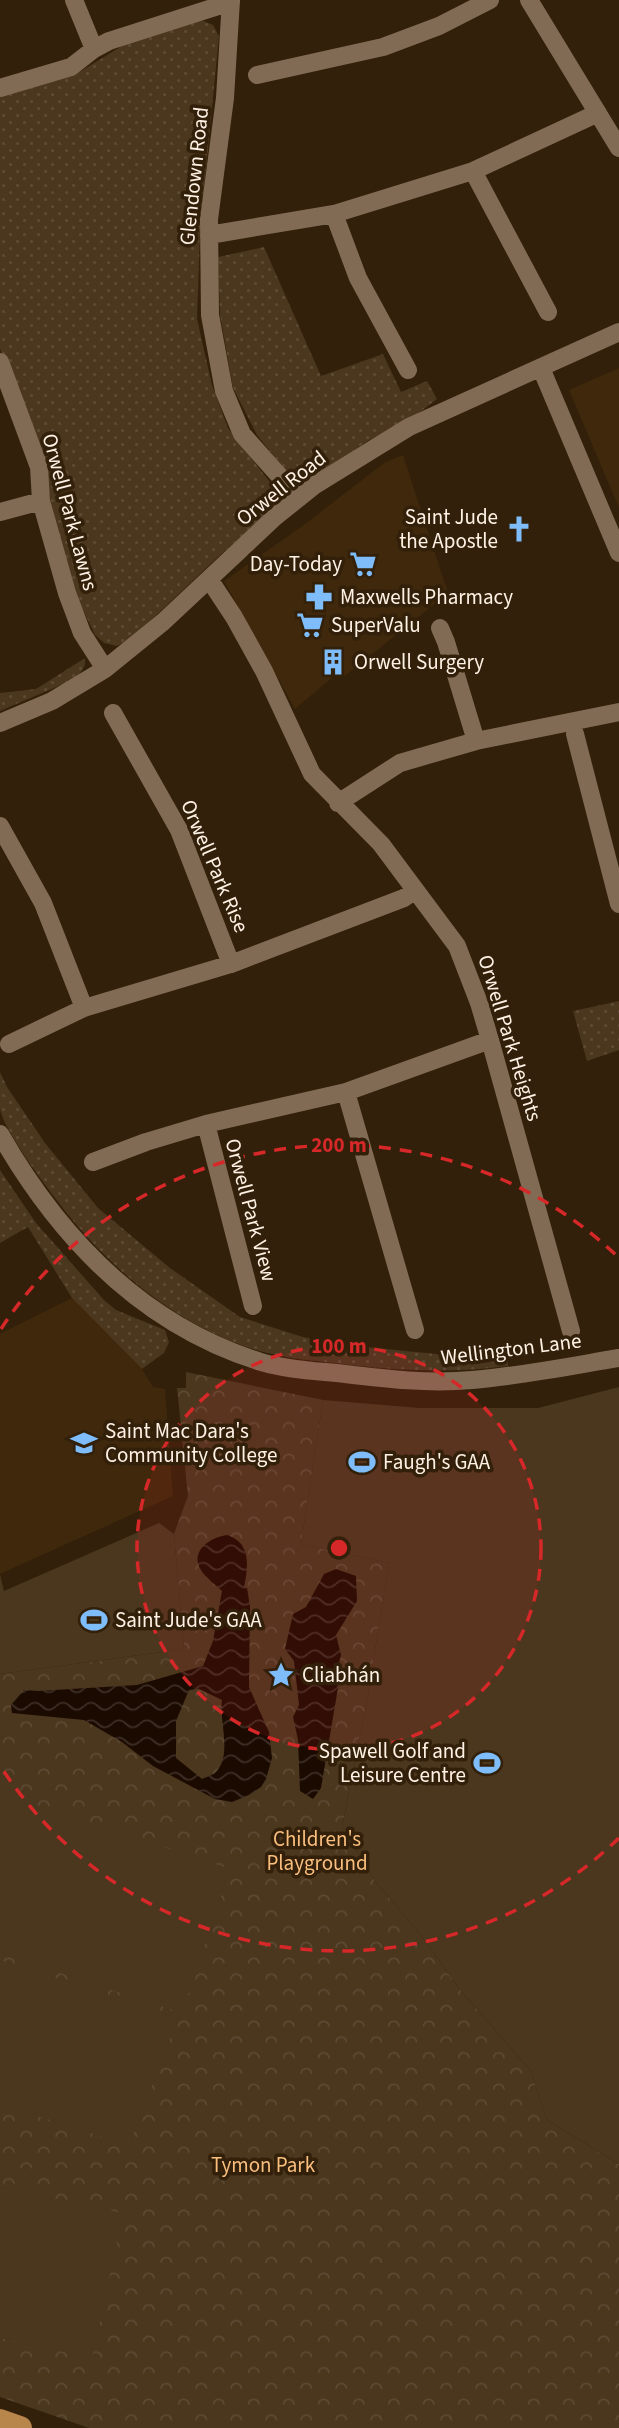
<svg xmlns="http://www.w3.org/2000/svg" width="619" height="2428" viewBox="0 0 619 2428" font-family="'Source Sans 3',sans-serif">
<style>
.built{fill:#3f280b}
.grass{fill:url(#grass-dots)}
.park{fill:url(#park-crowns)}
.garden{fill:#4b361e}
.water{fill:url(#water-waves);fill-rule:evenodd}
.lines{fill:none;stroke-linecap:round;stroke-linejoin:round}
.minor{stroke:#826b54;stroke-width:18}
.highway{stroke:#b8854b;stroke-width:24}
.ring{fill:none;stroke:#d62828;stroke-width:3.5;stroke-dasharray:12 9}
.labels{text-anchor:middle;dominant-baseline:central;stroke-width:7;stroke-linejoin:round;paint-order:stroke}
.street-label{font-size:21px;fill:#fff2e5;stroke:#32200a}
.poi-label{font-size:21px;fill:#fff2e5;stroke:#32200a;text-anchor:start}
.park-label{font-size:21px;fill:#fabf7e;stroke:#32200a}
.centre{fill:#d62828;stroke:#32200a;stroke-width:3.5}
.ring-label{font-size:21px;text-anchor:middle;font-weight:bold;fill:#d62828;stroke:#32200a;stroke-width:7;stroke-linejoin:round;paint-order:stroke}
</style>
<defs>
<pattern id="grass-dots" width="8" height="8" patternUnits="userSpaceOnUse" patternTransform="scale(1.75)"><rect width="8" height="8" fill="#4b361e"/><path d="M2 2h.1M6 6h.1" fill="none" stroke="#5d4a34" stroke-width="1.8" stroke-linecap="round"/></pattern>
<pattern id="park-crowns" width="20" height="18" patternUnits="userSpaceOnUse" patternTransform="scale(1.75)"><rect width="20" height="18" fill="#4b361e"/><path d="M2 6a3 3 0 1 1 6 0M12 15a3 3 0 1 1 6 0" fill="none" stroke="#5d4a34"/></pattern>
<pattern id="water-waves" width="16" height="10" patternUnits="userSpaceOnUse" patternTransform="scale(1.75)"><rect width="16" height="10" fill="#1b0a00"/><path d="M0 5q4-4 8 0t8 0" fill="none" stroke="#3d2e25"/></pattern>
</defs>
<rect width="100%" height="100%" fill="#32200a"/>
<path class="built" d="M619,368V508L569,390Z
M403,455L448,593L345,676L340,671L295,709L224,581L305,524L384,463Z
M72,1298L142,1369L153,1387L165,1389L173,1496L0,1574V1334Z"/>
<path class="grass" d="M201,20L213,25L219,36L200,230L197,319L212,385L228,428L279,494L277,506L218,557L130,640L117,646L104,643L95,635L72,587L54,526L44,459L0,349V96L73,76L125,44Z
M264,247L321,376L383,354L401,392L427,381L437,399L416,415L366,442L308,482L300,484L293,480L257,435L233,388L220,315L218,257Z
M85,658C86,668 81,672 75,679L0,711V693L36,689Z
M619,1001V1050L587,1061L573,1011Z
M0,1072L7,1087L45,1143L98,1208L170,1268L240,1317L303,1337L356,1346L476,1358L508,1356V1366C455,1373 404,1371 350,1365C319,1361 286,1359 256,1350C175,1325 105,1265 56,1199C42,1181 4,1130 0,1109C0,1098 0,1084 0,1072Z
M0,1170L36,1223L104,1300L116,1310L165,1330L169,1342L164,1353L142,1369L72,1298L28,1227L0,1243Z"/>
<path class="park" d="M186,1372L323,1400L301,1544L389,1563L367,1700L342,1827L375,1881L420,1934L461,1991L531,2071L547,2120L619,2164V2428H89L0,2397V1674L184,1649L174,1534L188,1496L177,1388H186Z"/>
<path class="garden" d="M619,1387V2164L547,2120L531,2071L461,1991L420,1934L375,1881L342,1827L367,1700L389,1563L301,1544L323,1400L419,1408H538Z
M159,1523L174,1534L184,1649L0,1674V1574L4,1591Z
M0,1793L230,1869L182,2013L0,1953Z
M0,1960L178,2018L129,2145L0,2104Z
M0,2187L123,2213L92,2358L0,2338Z"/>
<path class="water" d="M227,1535C252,1543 248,1567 244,1588H247L250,1606L249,1687L269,1732L272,1758L266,1779L261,1787L249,1795L232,1802L215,1799L153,1766L122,1742L84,1720L12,1713L11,1705L24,1690L38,1691L137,1685L203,1666L213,1641L222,1591C215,1584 206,1578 201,1570C189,1551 211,1537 227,1535ZM199,1689L222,1700C219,1721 232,1753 217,1771C214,1775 206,1777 202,1779L176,1758V1721L189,1690Z
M336,1569L356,1576L357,1601L336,1635L341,1655L336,1674L338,1688L321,1788L313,1799L300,1791L298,1740L293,1717L299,1705L294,1661L285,1649L293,1614L306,1607L324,1574Z"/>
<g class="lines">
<path class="minor" d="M74,0L94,49
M231,0L225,98L209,219L210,315L224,391L242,434L299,498
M529,0L619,148
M257,75L383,47L439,26L490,0
M0,88L71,67L94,49L109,41L231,2
M473,171L548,312
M334,214L358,278L408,370
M209,235L334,214L473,171L598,113
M0,362L39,467L41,501L67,593L82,633L105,669
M541,368L619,553
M0,512L41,501
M209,579L234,617L264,671L312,774L381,844L457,946L479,1003L490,1040L571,1331
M440,628L446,642L476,741
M113,713L179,830L231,964
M0,723L52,701L105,669L163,622L275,517L315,485L409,427L619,332
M575,734L619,904
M338,803L400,763L476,741L619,712
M0,826L43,903L84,1008
M9,1044L84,1008L231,964L404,898L415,890
M346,1092L415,1330
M206,1124L253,1306
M0,1134C60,1239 142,1325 261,1362C287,1370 318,1371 345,1374C387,1379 429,1384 472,1380C521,1376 571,1366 619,1358
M93,1162L146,1142L206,1124L346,1092L490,1040"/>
<path class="highway" d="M0,2421L20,2428"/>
</g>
<circle cx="339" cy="1548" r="202" fill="#d62828" fill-opacity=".12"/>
<g class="ring">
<circle cx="339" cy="1548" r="202"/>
<path d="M619 1838A403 403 0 0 1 1 1767M1 1329A403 403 0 0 1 619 1258"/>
</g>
<defs>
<g id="church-bare" transform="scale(2.1)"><path d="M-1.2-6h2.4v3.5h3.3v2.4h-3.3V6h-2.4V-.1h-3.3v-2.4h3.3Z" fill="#7ebdf9" stroke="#32200a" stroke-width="2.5" paint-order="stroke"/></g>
<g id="supermarket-bare" transform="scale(2.1)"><path d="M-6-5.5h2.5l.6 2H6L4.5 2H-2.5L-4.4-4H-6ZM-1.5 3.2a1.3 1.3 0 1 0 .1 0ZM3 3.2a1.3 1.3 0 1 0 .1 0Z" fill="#7ebdf9" stroke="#32200a" stroke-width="2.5" paint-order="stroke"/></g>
<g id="pharmacy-bare" transform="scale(2.1)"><path d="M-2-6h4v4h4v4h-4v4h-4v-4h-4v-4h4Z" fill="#7ebdf9" stroke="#32200a" stroke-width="2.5" paint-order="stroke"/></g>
<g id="building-bare" transform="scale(2.1)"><path d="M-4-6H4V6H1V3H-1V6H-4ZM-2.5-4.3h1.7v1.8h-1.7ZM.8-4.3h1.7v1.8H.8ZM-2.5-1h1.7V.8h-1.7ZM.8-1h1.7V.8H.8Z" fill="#7ebdf9" stroke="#32200a" stroke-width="2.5" paint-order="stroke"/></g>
<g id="school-bare" transform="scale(2.1)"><path d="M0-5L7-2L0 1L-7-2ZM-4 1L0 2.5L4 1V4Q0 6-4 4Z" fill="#7ebdf9" stroke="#32200a" stroke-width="2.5" paint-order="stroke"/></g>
<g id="stadium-bare" transform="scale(2.1)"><path d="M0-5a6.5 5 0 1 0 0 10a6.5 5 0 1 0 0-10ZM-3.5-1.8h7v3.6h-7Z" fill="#7ebdf9" stroke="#32200a" stroke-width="2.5" paint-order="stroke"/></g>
<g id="sight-bare" transform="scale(2.1)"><path d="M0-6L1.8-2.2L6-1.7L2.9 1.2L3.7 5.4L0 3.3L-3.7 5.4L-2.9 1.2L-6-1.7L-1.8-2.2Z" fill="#7ebdf9" stroke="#32200a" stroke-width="2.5" paint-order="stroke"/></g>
</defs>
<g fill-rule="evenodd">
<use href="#church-bare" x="519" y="529"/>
<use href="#supermarket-bare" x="363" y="564"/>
<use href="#pharmacy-bare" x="319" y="597"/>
<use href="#supermarket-bare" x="310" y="625"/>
<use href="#building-bare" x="333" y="662"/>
<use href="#school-bare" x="84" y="1443"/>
<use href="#stadium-bare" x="362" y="1462"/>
<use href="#stadium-bare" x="94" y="1620"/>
<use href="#sight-bare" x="281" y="1675"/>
<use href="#stadium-bare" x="487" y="1763"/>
</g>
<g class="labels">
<g class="street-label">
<text transform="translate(194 176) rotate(-84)">Glendown Road</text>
<text transform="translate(281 488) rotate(-38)">Orwell Road</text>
<text transform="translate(70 512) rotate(75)">Orwell Park Lawns</text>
<text transform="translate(215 866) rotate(67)">Orwell Park Rise</text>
<text transform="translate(510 1038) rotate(73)">Orwell Park Heights</text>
<text transform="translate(251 1210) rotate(75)">Orwell Park View</text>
<text transform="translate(511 1349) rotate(-7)">Wellington Lane</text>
</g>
<g class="poi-label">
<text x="498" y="517" text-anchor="end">Saint Jude<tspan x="498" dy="24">the Apostle</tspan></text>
<text x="342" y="564" text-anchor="end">Day-Today</text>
<text x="340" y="597">Maxwells Pharmacy</text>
<text x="331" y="625">SuperValu</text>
<text x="354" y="662">Orwell Surgery</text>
<text x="105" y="1431">Saint Mac Dara's<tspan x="105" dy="24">Community College</tspan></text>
<text x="383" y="1462">Faugh's GAA</text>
<text x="115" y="1620">Saint Jude's GAA</text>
<text x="302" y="1675">Cliabhán</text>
<text x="466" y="1751" text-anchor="end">Spawell Golf and<tspan x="466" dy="24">Leisure Centre</tspan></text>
</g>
<g class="park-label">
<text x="317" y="1839">Children's<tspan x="317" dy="24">Playground</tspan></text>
<text x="263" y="2165">Tymon Park</text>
</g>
</g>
<circle cx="339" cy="1548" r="10" class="centre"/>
<g class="ring-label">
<text x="339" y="1152">200 m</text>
<text x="339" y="1353">100 m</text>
</g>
</svg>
